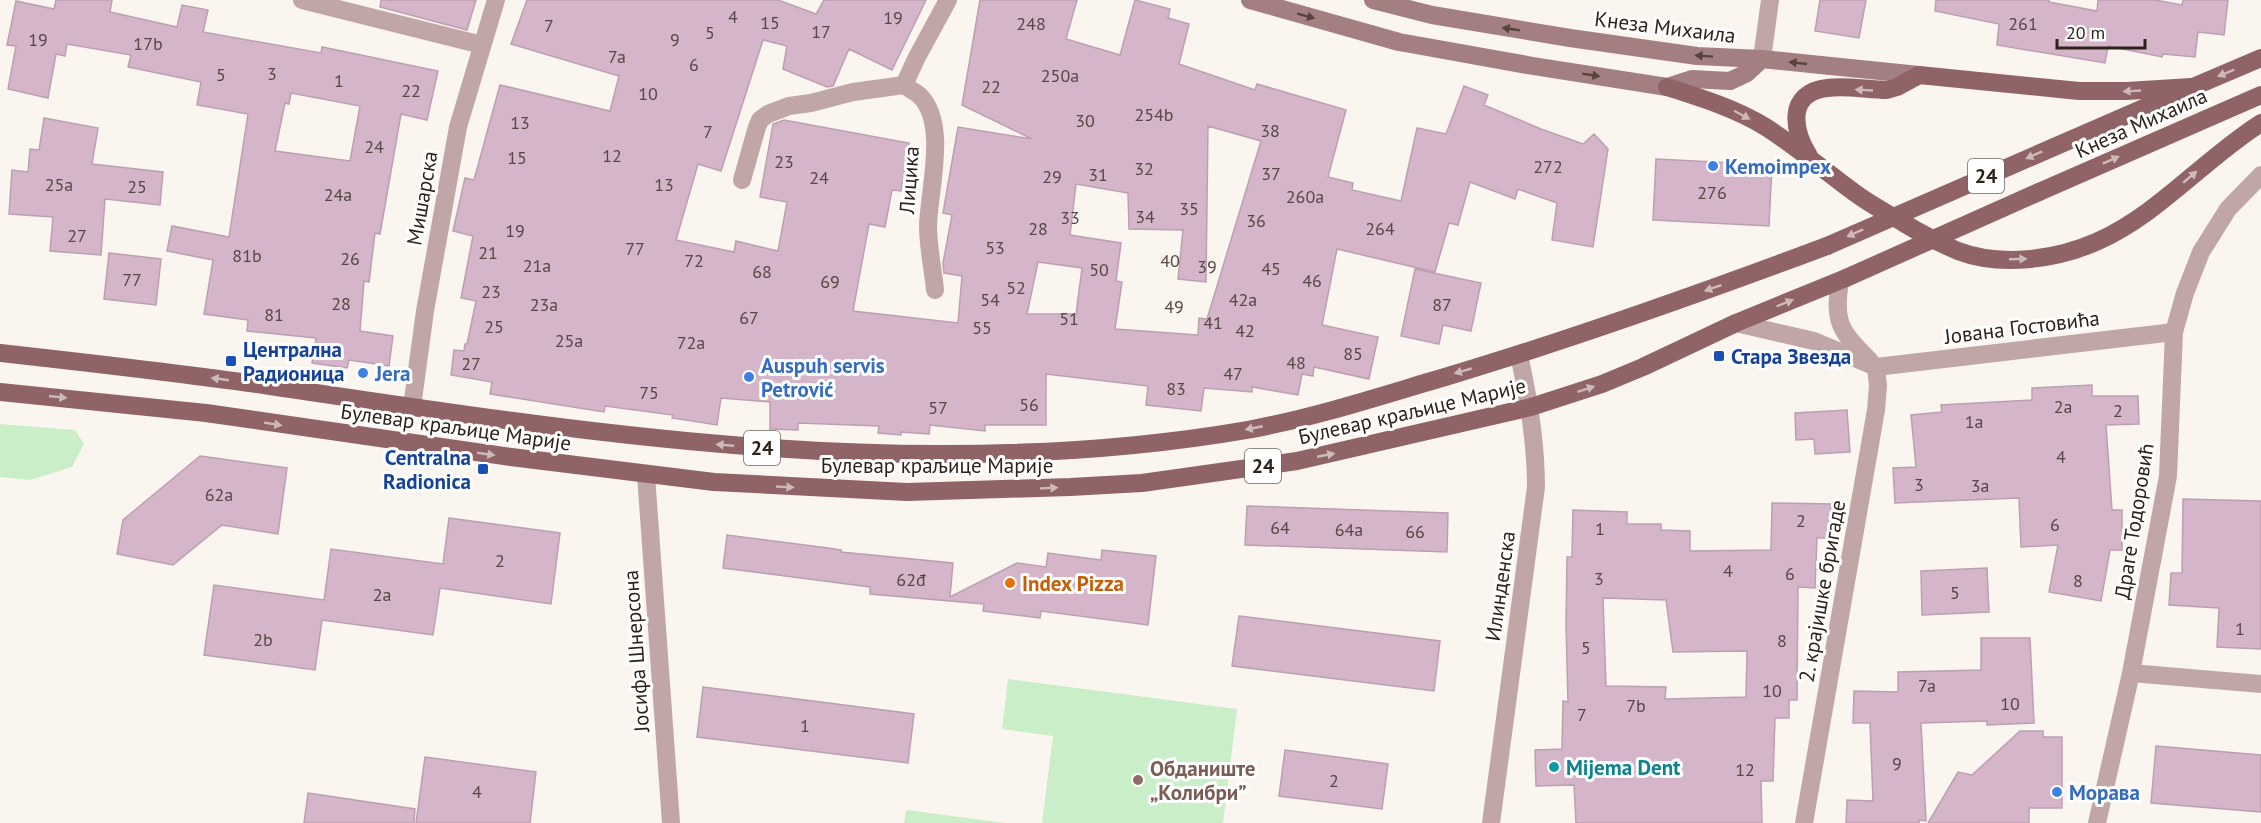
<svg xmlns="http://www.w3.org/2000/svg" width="2261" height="823" viewBox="0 0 2261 823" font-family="'PT Sans',sans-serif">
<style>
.green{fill:#caefc8}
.building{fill:#d4b5c9;stroke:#bd9fb2;stroke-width:1.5;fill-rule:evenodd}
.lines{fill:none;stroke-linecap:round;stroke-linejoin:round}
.minor{stroke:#c0a6a7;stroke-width:18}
.tertiary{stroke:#c0a6a7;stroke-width:18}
.secondary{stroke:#a47f81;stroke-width:18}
.primary{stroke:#906466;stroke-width:18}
.primary-bridge{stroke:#906466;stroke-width:18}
.oneway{fill:#57433e}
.oneway2{fill:#cdb9ba}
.shop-dot{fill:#3f7fe0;stroke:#fff;stroke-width:2}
.transit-dot{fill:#1a4fb4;stroke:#fff;stroke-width:2}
.food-dot{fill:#e8710a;stroke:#fff;stroke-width:2}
.culture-dot{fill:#0f9aa8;stroke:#fff;stroke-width:2}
.education-dot{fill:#8d6e63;stroke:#fff;stroke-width:2}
.labels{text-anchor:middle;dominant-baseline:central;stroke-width:6;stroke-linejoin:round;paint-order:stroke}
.number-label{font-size:18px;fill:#574846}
.shield{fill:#fff;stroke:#6c655f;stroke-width:1.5}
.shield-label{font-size:20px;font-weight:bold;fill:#2d231a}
.street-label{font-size:21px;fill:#2d231a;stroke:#fff}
.shop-label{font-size:21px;font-weight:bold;fill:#366cbe;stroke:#fff;text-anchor:start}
.transit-label{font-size:21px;font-weight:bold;fill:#164399;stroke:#fff;text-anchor:start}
.food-label{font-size:21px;font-weight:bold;fill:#c56008;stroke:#fff;text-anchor:start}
.culture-label{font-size:21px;font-weight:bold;fill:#0d838f;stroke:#fff;text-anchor:start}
.education-label{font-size:21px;font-weight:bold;fill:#785e54;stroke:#fff;text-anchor:start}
</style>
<rect width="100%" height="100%" fill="#fbf5f0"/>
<path class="green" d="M0,424L75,430L84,444L72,467L30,480L0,477Z
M1008,679L1237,709L1223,823H1042L1053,736L1002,729Z
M906,810L1006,823H904Z"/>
<path class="building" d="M56,0H112L110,12L177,27L182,5L208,10L203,32L321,53L322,47L438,71L427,120L401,114L380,234L375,233L369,282L364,281L360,331L393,336L389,366L349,360L347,368L312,363L316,338L247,331L248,320L204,314L213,260L167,251L172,226L229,237L248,114L197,105L201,82L128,67L131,55L67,44L65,56L56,54L48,98L8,89L16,46L7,45L16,1L54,9ZM291,93L360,106L350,161L275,151L285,103L289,104Z
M381,0H476L467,30L380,7Z
M527,0H778L816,14L824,0H926L892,70L849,49L833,86L827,87L783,69L787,46L763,40L721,171L698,164L676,240L734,252L736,241L778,251L787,202L760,197L773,124L784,120L909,143L901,191L892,190L885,227L869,224L853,311L958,323L962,276L944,273L943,263L952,215L943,213L958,127L1032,139L962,105L980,0H1077L1066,39L1120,55L1135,0L1170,9L1168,18L1189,24L1179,64L1255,90L1257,84L1346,110L1328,177L1353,183L1352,190L1401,201L1417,128L1446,134L1464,86L1488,95L1484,105L1541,129L1583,144L1594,134L1608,149L1593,247L1552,240L1557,203L1518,189L1515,199L1470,182L1458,225L1449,223L1435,272L1337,249L1322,325L1378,337L1369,379L1314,367L1313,376L1302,374L1298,395L1252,387V392L1204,388L1201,411L1146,405L1148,386L1046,374V425H985V431L930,425L929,434L901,432V435L878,433L879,426L798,423V430L770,429V402L721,398L717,425L672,418L673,415L605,406L604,412L490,394L492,382L451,375L454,350L464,351L465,344H467L476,301L461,298L473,236L453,231L465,178L474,180L500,85L610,111L619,76L511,44ZM1208,126L1261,141L1207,319L1199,318L1198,335L1115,329L1122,282L1116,281L1121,243L1070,235L1076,184L1128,193L1129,229L1183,230L1178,279L1206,282ZM1038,262L1082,268L1076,314H1027Z
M1820,0H1866L1859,38L1815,31Z
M1936,0H2049V2L2097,11L2098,0H2155L2182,5L2183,0H2228L2224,35L2198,32L2195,57L2163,54L2162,57L2108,46L2105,63L1997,45L1999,24L1935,11Z
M44,118L98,128L92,164L163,172L160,205L105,199L101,255L50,251L53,217L9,214L12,170L28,172L30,149L39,150Z
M1656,159L1772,165L1769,226L1653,220Z
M109,253L161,259L156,305L104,299Z
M1415,269L1481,283L1471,331L1443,325L1439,344L1401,336Z
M2092,385V396H2138L2139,424L2106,425L2112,510H2122V550H2110L2101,601L2049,592L2058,545L2021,547L2019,498L1895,503L1893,468L1916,467L1911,415L1942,412L1941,405L2032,400V388Z
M1847,410L1850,452L1815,454L1814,439L1796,440L1795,413Z
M200,456L287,468L278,534L222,525L173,565L117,554L123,520Z
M2183,499L2261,501V649L2217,647L2219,608L2169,605L2171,573H2182Z
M1772,503L1831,504V538H1817L1815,588L1798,587L1797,700H1789V718H1775L1773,781H1761L1762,823H1576L1574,785L1536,786L1535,750L1562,749L1563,701L1568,702L1566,624L1567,557H1572L1573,510L1627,512V524H1661V530L1690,531V551L1771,550ZM1603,598L1666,600L1673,652L1747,651L1746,697L1665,699L1666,687L1606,686Z
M1247,506L1448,513L1447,552L1245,545Z
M449,518L560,533L551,604L440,588L433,635L322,620L315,670L204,655L214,585L324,600L331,549L443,564Z
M727,535L828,548L841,550V552L953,563L950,597L1017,563L1046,567L1048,553L1101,560L1102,550L1156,556L1148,625L1041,611L1040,618L983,611L984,604L870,594V587L723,568Z
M1987,568L1989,612L1922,615L1921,571Z
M1239,616L1440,641L1434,691L1232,666Z
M1981,638H2030L2034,723L1987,725V721L1921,723L1926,821L1919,820V823H1846L1847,800L1873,801L1870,723H1853L1854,691L1898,692V672L1981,670Z
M703,687L914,714L908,763L697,737Z
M2020,731H2043V737H2062V808H2029V823H1928L1958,772L1972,775Z
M2156,746L2261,755V812L2151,803Z
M1285,750L1388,764L1382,809L1279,796Z
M425,757L536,772L530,823H416Z
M308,793L415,809L414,823H304Z"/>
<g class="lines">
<path class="minor" d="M302,0L482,45
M1762,59L1770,0
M904,85C909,89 916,92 920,96C948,124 929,189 928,226C928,247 933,269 935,290
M742,180L757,127L760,120L768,114L789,106L811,103L853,92L904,85L917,57L948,0
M1840,281C1833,324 1841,331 1870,361
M1736,323L1814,341L1876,367
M1876,367L2174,332
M412,407L425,311L458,127L496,0
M646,475L671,823
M2131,673L2261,684
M1804,823L1876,410L1878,386L1876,367
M2097,823L2131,673L2168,476L2174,332L2185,293L2201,252L2228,209L2261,175"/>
<path class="tertiary" d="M1491,823L1536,487C1536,442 1529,400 1519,355"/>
<path class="secondary" d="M1250,0L1399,42L1533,66L1667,87L1692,79L1730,81L1747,73L1762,59
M1373,0L1432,15L1570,38L1697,56L1762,59L1919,75"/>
<path class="primary" d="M1667,87C1701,98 1734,108 1764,126C1796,146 1825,171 1855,193C1870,204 1886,213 1902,222C1920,233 1939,243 1958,251C2000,267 2055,260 2096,242C2158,215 2204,159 2261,123
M2146,107L2261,58
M1809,156C1793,130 1786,93 1827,88C1846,85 1868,90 1887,90L1897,87L1919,75L2079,91H2127L2191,87
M2039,192L2261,95
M0,353C90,363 180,373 270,386C593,434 922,486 1247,430C1318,417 1386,394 1455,374C1581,336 1704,292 1827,246
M0,392L206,413L511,457L714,482L907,492L1070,487L1142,483L1297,461L1531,407L1602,384L1643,367L1736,323L1846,278"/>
<path class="primary-bridge" d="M1827,246L2146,107
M1846,278L2039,192"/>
</g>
<defs><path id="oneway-solid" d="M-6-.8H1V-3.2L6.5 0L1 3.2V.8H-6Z" transform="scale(1.5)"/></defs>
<g class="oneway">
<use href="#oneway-solid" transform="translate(1306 16) rotate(15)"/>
<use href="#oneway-solid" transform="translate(1511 29) rotate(-171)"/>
<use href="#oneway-solid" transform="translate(1704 56) rotate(-176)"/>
<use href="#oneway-solid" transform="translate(1798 63) rotate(-174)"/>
<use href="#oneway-solid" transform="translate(1591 75) rotate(9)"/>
</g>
<g class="oneway2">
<use href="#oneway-solid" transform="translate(2226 73) rotate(158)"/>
<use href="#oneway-solid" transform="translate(1864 90) rotate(-177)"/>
<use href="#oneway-solid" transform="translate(2132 91) rotate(177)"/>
<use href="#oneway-solid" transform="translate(1742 115) rotate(28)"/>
<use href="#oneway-solid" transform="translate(2034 155) rotate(156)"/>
<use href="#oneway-solid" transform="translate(2111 160) rotate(-24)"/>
<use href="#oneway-solid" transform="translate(2190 177) rotate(-40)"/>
<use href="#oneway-solid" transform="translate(1855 233) rotate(156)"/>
<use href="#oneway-solid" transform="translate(2018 259) rotate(-2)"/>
<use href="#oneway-solid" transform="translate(1713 288) rotate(161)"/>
<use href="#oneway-solid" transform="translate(1785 303) rotate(-22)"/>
<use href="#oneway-solid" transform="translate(1463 371) rotate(164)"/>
<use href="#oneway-solid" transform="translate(220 379) rotate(-172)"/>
<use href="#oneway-solid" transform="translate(1586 389) rotate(-18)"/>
<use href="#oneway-solid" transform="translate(58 397) rotate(6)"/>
<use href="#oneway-solid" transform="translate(273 424) rotate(9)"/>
<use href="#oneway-solid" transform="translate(1254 428) rotate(169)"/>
<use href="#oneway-solid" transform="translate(725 445) rotate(-175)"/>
<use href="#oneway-solid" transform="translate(486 454) rotate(8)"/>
<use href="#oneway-solid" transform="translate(1326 455) rotate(-11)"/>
<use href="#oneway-solid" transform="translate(785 487) rotate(3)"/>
<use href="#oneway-solid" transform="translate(1049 488) rotate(-3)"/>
</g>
<g class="shop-dot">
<circle cx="1713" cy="166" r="6"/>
<circle cx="363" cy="373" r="6"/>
<circle cx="749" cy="377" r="6"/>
<circle cx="2057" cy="792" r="6"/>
</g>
<g class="transit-dot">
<rect x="1713" y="350" width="12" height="12" rx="3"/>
<rect x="225" y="355" width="12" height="12" rx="3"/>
<rect x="477" y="463" width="12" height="12" rx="3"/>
</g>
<circle class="food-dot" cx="1010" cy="583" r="6"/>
<circle class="culture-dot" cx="1554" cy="767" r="6"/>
<circle class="education-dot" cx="1138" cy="780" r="6"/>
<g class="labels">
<g class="number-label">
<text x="733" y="16">4</text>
<text x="893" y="17">19</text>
<text x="770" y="22">15</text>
<text x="1031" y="23">248</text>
<text x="2023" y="23">261</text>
<text x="549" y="25">7</text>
<text x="821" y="31">17</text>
<text x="710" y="32">5</text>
<text x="38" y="39">19</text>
<text x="675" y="39">9</text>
<text x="148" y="43">17b</text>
<text x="617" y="56">7a</text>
<text x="694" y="64">6</text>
<text x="272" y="73">3</text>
<text x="221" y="74">5</text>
<text x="1060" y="75">250a</text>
<text x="339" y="80">1</text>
<text x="991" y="86">22</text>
<text x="411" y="90">22</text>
<text x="648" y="93">10</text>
<text x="1154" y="114">254b</text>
<text x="1085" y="120">30</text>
<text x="520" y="122">13</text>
<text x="1270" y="130">38</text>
<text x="708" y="131">7</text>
<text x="374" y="146">24</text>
<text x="612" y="155">12</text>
<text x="517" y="157">15</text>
<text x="784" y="161">23</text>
<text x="1548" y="166">272</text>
<text x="1144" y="168">32</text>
<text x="1271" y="173">37</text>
<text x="1098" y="174">31</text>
<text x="1052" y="176">29</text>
<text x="819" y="177">24</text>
<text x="59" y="184">25a</text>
<text x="664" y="184">13</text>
<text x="137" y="186">25</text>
<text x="1712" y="192">276</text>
<text x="338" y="194">24a</text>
<text x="1305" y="196">260a</text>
<text x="1189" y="208">35</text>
<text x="1145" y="216">34</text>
<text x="1070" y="217">33</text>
<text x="1256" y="220">36</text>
<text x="1038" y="228">28</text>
<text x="1380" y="228">264</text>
<text x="515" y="230">19</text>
<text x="77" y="235">27</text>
<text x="995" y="247">53</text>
<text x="635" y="248">77</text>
<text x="488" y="252">21</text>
<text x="247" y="255">81b</text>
<text x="350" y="258">26</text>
<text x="694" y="260">72</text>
<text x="1170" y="260">40</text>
<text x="537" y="265">21a</text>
<text x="1207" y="266">39</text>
<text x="1271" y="268">45</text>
<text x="1099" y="269">50</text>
<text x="762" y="271">68</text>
<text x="132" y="279">77</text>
<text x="1312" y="280">46</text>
<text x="830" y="281">69</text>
<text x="1016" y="287">52</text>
<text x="491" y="291">23</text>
<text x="990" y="299">54</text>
<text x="1243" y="299">42a</text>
<text x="341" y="303">28</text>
<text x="544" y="304">23a</text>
<text x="1442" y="304">87</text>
<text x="1174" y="306">49</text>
<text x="274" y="314">81</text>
<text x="749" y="317">67</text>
<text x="1069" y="318">51</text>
<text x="1213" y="322">41</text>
<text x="494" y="326">25</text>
<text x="982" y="327">55</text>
<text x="1245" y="330">42</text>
<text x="569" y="340">25a</text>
<text x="691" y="342">72a</text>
<text x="1353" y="353">85</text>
<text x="1296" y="362">48</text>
<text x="471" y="363">27</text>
<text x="1233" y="373">47</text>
<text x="1176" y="388">83</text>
<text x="649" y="392">75</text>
<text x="1029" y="404">56</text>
<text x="2063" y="406">2a</text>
<text x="938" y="407">57</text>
<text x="2118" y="410">2</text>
<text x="1974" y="421">1a</text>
<text x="2061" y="456">4</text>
<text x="1919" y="484">3</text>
<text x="1980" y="485">3a</text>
<text x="219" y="494">62a</text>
<text x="1801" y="520">2</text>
<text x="2055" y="524">6</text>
<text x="1280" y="527">64</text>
<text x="1600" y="528">1</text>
<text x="1349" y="529">64a</text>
<text x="1415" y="531">66</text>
<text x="500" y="560">2</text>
<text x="1728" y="570">4</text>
<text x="1790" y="573">6</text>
<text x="1599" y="578">3</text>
<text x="911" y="579">62đ</text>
<text x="2078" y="580">8</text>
<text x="1955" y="592">5</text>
<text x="382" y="594">2a</text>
<text x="2240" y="628">1</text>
<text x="263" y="639">2b</text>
<text x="1782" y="640">8</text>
<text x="1586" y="647">5</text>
<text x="1927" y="685">7a</text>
<text x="1772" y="690">10</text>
<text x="2010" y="703">10</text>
<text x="1636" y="705">7b</text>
<text x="1582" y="714">7</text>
<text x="805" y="725">1</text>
<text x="1897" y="763">9</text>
<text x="1745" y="769">12</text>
<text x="1334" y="780">2</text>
<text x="477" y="791">4</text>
</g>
<g class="shield">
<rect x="1968" y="159" width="36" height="34" rx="4.5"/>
<rect x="744" y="431" width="36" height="34" rx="4.5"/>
<rect x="1245" y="449" width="36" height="34" rx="4.5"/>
</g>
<g class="shield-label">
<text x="1986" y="176">24</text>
<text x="762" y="448">24</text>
<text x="1263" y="466">24</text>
</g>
<g class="street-label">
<text transform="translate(1665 27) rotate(7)">Кнеза Михаила</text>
<text transform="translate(2141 123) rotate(-24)">Кнеза Михаила</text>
<text transform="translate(909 180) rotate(-86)">Лицика</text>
<text transform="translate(422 198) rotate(-80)">Мишарска</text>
<text transform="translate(2022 327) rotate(-7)">Јована Гостовића</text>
<text transform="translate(1412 411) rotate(-13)">Булевар краљице Марије</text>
<text transform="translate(456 427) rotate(8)">Булевар краљице Марије</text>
<text x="937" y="465">Булевар краљице Марије</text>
<text transform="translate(2134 521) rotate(-81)">Драге Тодоровић</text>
<text transform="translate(1500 586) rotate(-82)">Илинденска</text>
<text transform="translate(1822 591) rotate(-80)">2. крајишке бригаде</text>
<text transform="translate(636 651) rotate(-94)">Јосифа Шнерсона</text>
</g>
<g class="shop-label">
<text x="1725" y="166">Kemoimpex</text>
<text x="761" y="365">Auspuh servis<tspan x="761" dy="24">Petrović</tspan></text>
<text x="375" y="373">Jera</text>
<text x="2069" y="792">Морава</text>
</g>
<g class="transit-label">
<text x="243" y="349">Централна<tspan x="243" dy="24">Радионица</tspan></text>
<text x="1731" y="356">Стара Звезда</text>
<text x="471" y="457" text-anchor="end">Centralna<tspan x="471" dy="24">Radionica</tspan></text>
</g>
<g class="food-label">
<text x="1022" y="583">Index Pizza</text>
</g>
<g class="culture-label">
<text x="1566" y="767">Mijema Dent</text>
</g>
<g class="education-label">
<text x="1150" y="768">Обданиште<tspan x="1150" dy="24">„Колибри”</tspan></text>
</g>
</g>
<path d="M2057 39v9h88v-9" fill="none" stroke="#2d231a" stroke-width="3"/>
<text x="2066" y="39" font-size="18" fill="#2d231a" stroke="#ffffff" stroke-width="4.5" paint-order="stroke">20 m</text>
</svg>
